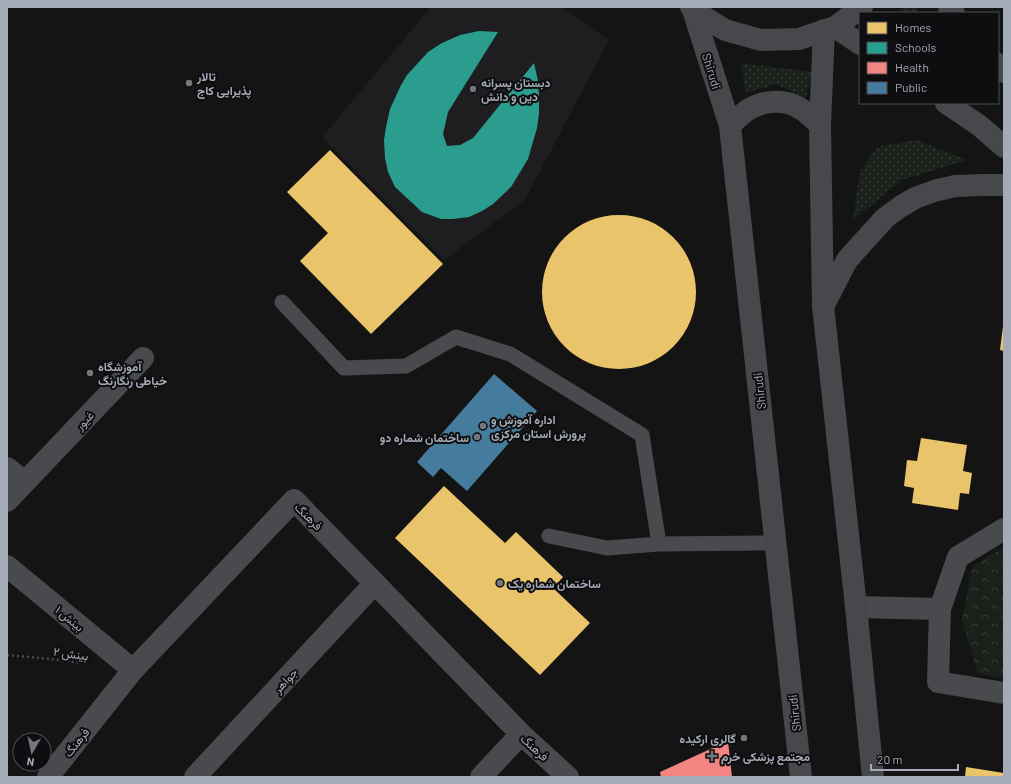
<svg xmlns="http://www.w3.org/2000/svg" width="1011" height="784" viewBox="0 0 1011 784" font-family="Barlow,Vazirmatn,sans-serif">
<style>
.built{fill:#1e1e20}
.grass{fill:url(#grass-dots)}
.forest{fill:url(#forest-crowns)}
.homes{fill:#e9c46a}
.schools{fill:#2a9d8f}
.health{fill:#f28482}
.public{fill:#457b9d}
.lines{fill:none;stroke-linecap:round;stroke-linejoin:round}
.path{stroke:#4a4b4f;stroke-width:2.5;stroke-dasharray:2 3;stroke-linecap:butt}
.service{stroke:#484a4d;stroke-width:15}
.minor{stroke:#484a4d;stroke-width:22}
.secondary{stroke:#47484b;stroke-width:22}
.poi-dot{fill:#72767d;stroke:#0e0e10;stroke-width:1.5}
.labels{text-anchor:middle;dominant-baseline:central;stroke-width:4;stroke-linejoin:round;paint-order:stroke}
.street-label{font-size:12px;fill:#a5abb6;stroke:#0e0e10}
.poi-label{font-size:12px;font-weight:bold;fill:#a5abb6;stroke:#0e0e10;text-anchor:start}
</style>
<defs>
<pattern id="grass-dots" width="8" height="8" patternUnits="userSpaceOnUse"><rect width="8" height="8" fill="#1a211b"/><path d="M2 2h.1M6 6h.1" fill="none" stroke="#383f3a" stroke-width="1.8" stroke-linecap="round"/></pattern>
<pattern id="forest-crowns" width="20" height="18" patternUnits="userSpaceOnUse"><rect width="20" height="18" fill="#1a211b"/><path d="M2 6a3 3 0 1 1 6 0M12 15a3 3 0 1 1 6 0" fill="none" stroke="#383f3a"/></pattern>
</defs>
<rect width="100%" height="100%" fill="#141414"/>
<path class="built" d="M431,7H561L609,40L525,200L444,260L322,137Z"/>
<path class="grass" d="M903,7H916L919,13H898Z
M741,63L812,72L806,98L776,84L746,93Z
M916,140L967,160L902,180L853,220L860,171L878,147Z"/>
<path class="forest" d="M1004,547V678L978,674L962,620L972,567Z"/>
<path class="homes" d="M330,150L443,264L371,334L300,261L328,233L287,192Z
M542 292a77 77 0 1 1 154 0a77 77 0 1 1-154 0Z
M1003,326H1004V351L1000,350Z
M921,438L967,445L963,471L972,473L969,494L960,493L958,510L912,503L914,488L904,486L907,460L917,461Z
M444,486L505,543L516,532L563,577L553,588L590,623L540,675L395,538Z
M966,767L1004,773V777H965Z"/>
<path class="schools" d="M479,31L498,32L448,112L443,134L447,146L460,145L473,138L534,63L538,81L539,97V113L537,128L528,159L511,187L493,204L482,211L469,217L453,219H441L422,212L395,187L388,172L385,158L384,140L386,127L390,109L401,85L407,75L428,52L442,43L460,35Z"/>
<path class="health" d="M728,741L732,777H661L660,772Z"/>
<path class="public" d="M494,374L537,411L467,491L441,468L433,477L417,462Z"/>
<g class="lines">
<path class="path" d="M7,655L50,659L82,663"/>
<path class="service" d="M282,302L344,368L406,366L456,337L510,354L642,435L659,544
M549,536L607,548L659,544L775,543"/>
<path class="minor" d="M7,468L25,482
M7,501L143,358
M1004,529L958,557L940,609L938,682L1004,693
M7,566L133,670
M856,607L940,609
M48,777L133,670L294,500L521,734L568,777
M195,777L375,583
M481,777L521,734"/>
<path class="secondary" d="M691,7L693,10L725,30L761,40L799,39L835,27L862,7
M949,7L954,13
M693,10L730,126L801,777
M835,27L860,44
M824,30L820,125L823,306L856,607L873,777
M998,64L1004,72
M946,103L980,126L1004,147
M730,126C736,120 743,112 751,108C766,100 786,99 801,109C808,113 814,120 820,125
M825,303L847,260L885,218L900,207L915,198L934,191L955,186L983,185H1004"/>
</g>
<g class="poi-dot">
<circle cx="189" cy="83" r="4"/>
<circle cx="473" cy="89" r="4"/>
<circle cx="90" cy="373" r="4"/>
<circle cx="483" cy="426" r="4"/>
<circle cx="477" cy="437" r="4"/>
<circle cx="500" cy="583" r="4"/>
<circle cx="744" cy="738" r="4"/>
<path d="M710 750h4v4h4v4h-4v4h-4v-4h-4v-4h4z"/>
</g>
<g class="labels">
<g class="street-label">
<text transform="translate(712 71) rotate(73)">Shirudi</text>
<text transform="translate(759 391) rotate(-96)">Shirudi</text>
<text transform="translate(84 420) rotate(-47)">غیور</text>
<text transform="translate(309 516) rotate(45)">فرهنگ</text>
<text transform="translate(70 618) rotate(39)">بینش ۱</text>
<text transform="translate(71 653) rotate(8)">بینش ۲</text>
<text transform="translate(285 680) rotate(-47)">جواهر</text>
<text transform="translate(794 713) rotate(-96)">Shirudi</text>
<text transform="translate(76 742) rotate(-52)">فرهنگ</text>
<text transform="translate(535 747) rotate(42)">فرهنگ</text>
</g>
<g class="poi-label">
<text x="197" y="76">تالار<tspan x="197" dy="14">پذیرایی کاج</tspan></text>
<text x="481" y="82">دبستان پسرانه<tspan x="481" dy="14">دین و دانش</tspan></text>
<text x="98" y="366">آموزشگاه<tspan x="98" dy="14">خیاطی رنگارنگ</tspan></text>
<text x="491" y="419">اداره آموزش و<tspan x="491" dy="14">پرورش استان مرکزی</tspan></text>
<text x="469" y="437" text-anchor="end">ساختمان شماره دو</text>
<text x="508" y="583">ساختمان شماره یک</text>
<text x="736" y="738" text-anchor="end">گالری ارکیده</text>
<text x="721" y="756">مجتمع پزشکی خرم</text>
</g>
</g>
<rect width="1011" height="784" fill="none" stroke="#a5abb6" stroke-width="16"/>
<rect x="859" y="12" width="140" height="92" fill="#0e0e10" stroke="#4a4d52"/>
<rect x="867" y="22" width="20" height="12" fill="#e9c46a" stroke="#4a4d52"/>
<text x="895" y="32" font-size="12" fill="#a5abb6">Homes</text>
<rect x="867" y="42" width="20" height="12" fill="#2a9d8f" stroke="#4a4d52"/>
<text x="895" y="52" font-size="12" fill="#a5abb6">Schools</text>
<rect x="867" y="62" width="20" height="12" fill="#f28482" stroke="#4a4d52"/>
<text x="895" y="72" font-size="12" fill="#a5abb6">Health</text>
<rect x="867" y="82" width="20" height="12" fill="#457b9d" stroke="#4a4d52"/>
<text x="895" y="92" font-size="12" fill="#a5abb6">Public</text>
<g transform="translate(32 752) rotate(189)"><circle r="19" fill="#0e0e10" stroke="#4a4d52"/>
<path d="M0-3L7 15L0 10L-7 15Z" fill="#72767d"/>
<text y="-6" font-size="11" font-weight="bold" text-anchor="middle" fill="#a5abb6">N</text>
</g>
<path d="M871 764v6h87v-6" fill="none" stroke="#a5abb6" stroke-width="2"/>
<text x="877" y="764" font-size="12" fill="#a5abb6" stroke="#0e0e10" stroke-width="3" paint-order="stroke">20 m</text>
</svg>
